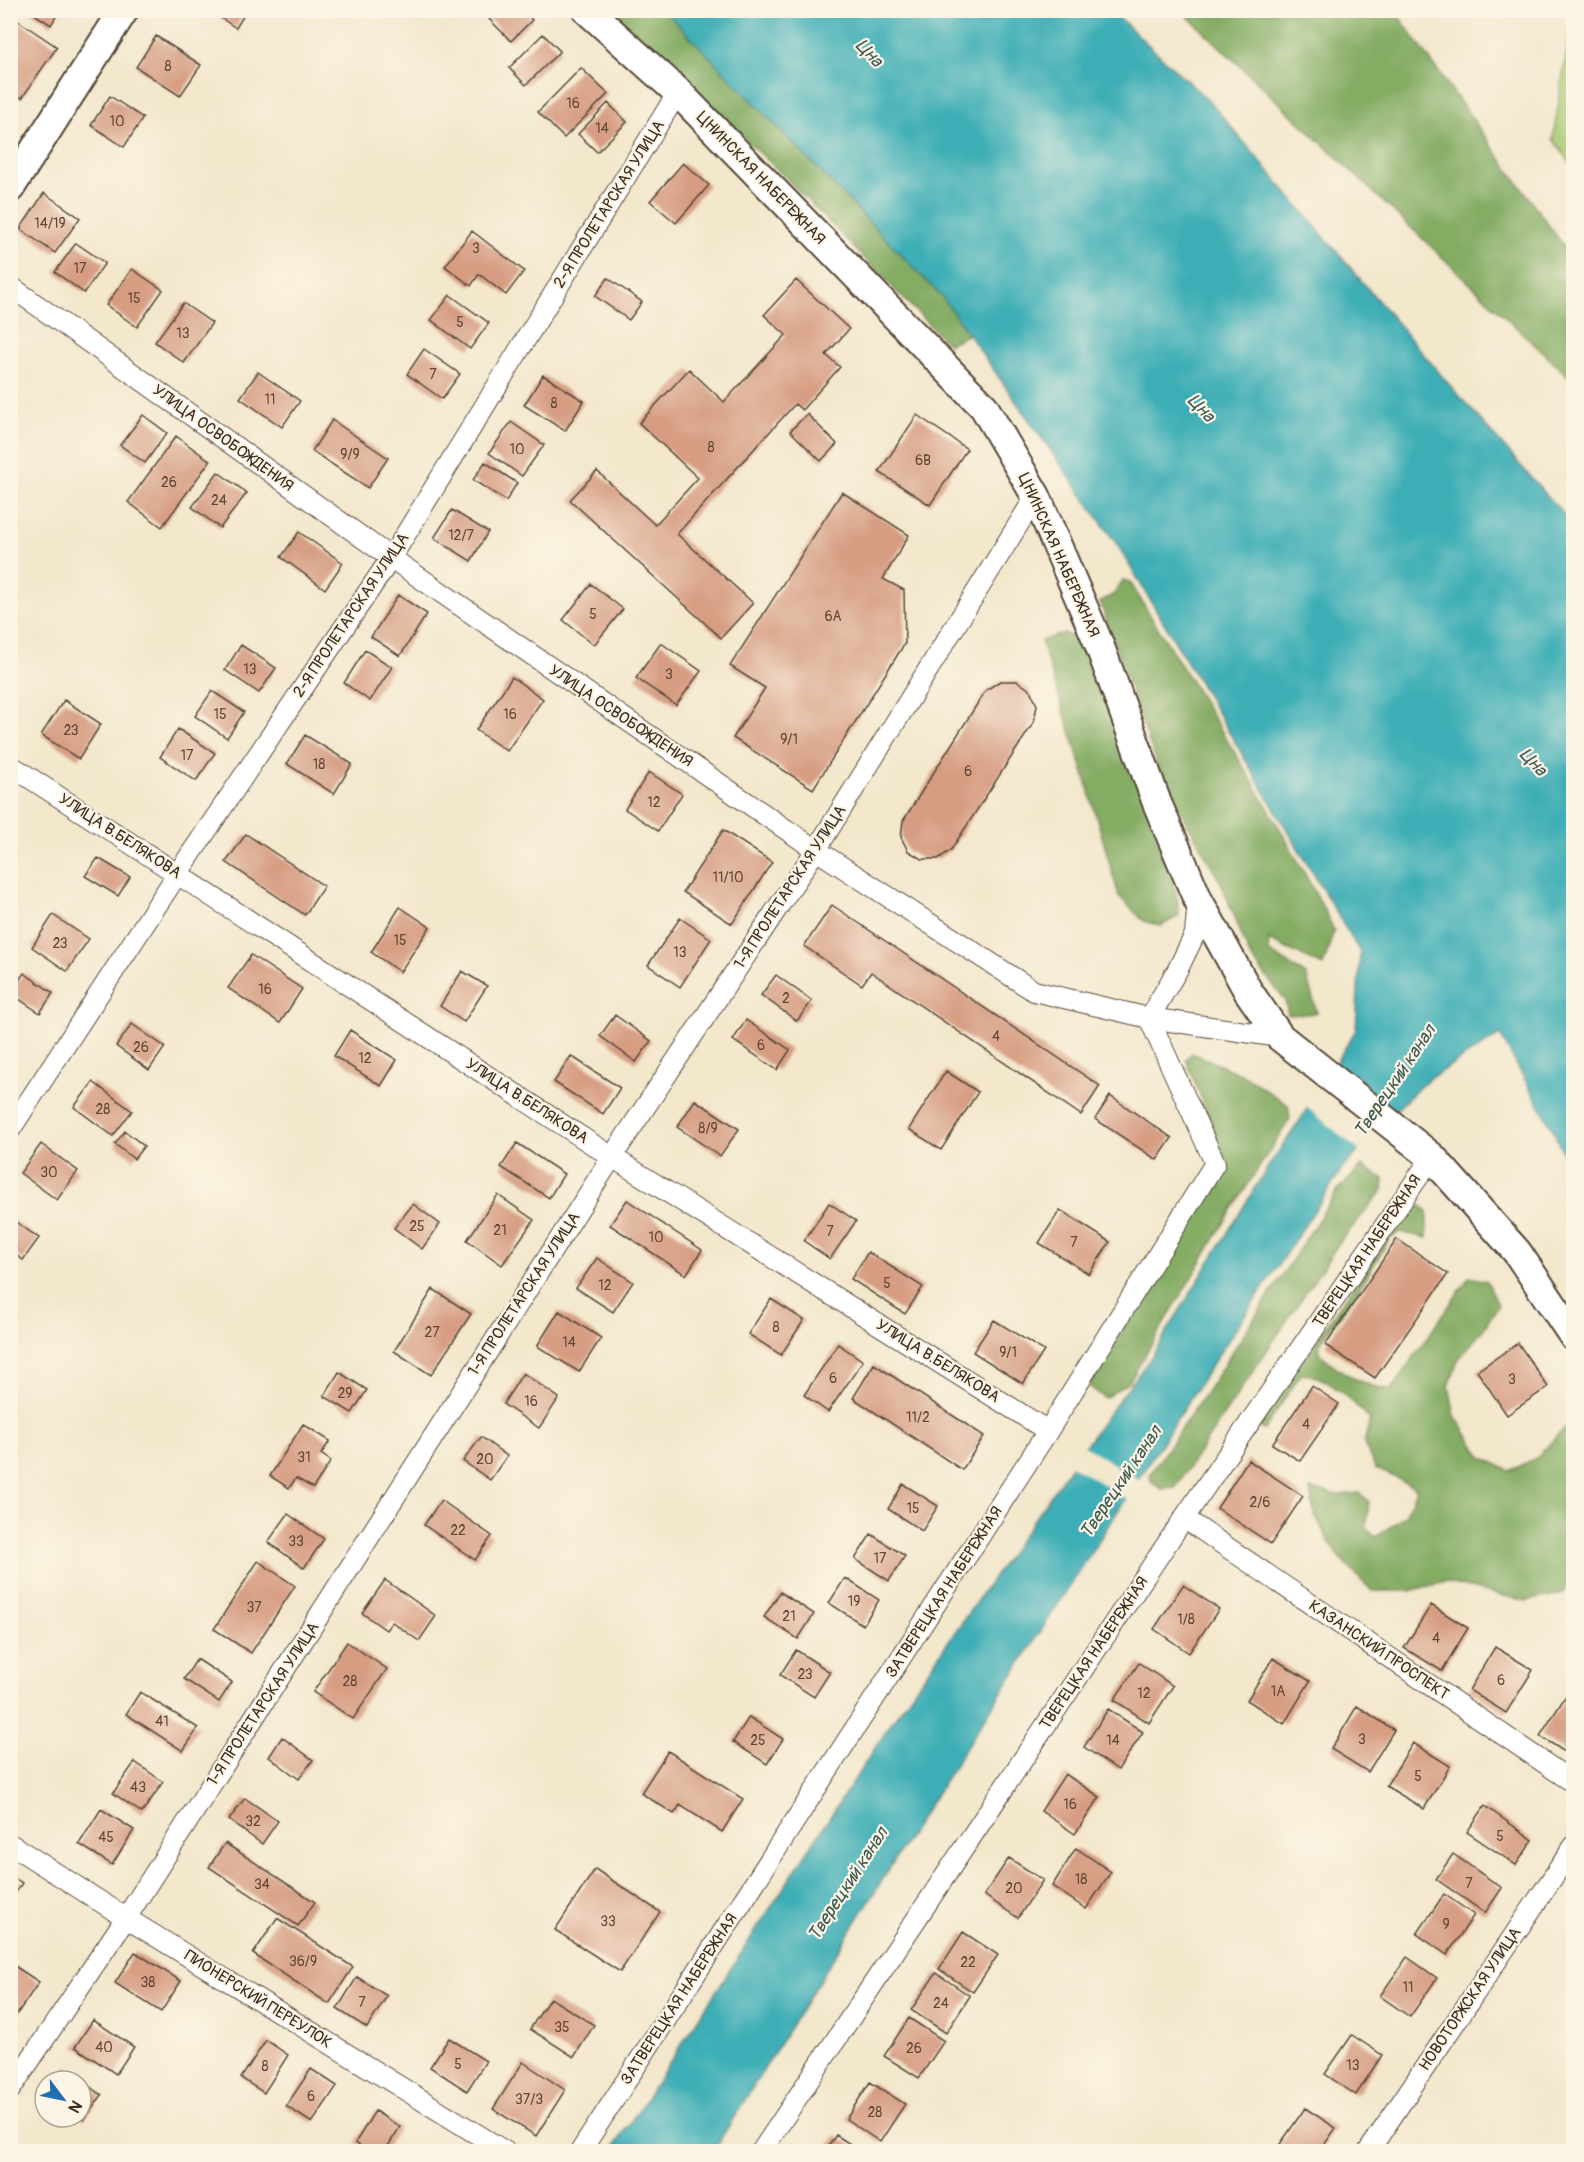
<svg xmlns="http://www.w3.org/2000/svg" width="1584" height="2162" viewBox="0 0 1584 2162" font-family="Pangolin,sans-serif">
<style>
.green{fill:#a6c871;stroke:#707948;stroke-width:1.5}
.forest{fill:#84ac63;stroke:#606b40;stroke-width:1.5}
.water{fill:#3daeb6;stroke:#3c6c6a;stroke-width:1.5}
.pier{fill:#f3e7cc}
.building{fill:#d69d82}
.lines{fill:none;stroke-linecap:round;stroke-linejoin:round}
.street-casing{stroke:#574638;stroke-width:22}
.secondary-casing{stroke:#574638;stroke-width:32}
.street{stroke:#fff;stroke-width:20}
.secondary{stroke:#fff;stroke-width:28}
.labels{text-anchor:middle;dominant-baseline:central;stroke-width:4.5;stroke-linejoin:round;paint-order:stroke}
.number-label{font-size:14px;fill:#624737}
.street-label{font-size:16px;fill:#3b2a1e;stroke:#fcf5e5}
.water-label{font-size:18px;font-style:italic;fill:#3c5853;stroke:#fcf5e5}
</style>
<rect width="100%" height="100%" fill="#fcf5e5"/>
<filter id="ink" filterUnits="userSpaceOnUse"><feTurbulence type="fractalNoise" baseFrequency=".0167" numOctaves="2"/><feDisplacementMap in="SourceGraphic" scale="12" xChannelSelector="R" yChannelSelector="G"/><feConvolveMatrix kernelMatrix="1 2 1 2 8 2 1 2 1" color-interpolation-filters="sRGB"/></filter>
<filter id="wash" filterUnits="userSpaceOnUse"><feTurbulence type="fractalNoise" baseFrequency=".008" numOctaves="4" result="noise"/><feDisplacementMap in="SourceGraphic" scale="24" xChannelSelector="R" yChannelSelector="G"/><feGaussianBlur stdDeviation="1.35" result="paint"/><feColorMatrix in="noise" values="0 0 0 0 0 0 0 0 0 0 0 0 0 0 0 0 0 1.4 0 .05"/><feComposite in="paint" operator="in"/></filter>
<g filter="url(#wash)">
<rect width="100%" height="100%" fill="#f3e7cc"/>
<path class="green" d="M1573,11H1574L1573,167L1553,139Z"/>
<path class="forest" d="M612,11H665L943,298L969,334L948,344L787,179Z
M1182,11H1395L1573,259V381Z
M1123,580L1130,582C1199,697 1275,810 1334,930L1323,966L1269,940L1268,951L1306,975L1317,1013L1288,1015L1285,1000L1250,956L1222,885L1160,773L1100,602L1114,594Z
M1064,633L1086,644L1164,845L1178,901L1179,916L1161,926L1144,921L1119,896L1085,777L1041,641Z
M1192,1053L1245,1076L1288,1105L1290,1119L1236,1203L1129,1382L1105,1398L1089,1386L1182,1230L1220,1172L1219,1145L1186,1059Z
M1362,1166L1384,1179L1383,1190L1339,1243L1175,1488L1162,1489L1151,1482L1150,1474L1213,1382L1337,1191Z
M1414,1200L1427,1211V1238L1400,1232L1389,1240L1357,1292L1320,1343L1319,1353C1342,1373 1361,1386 1391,1390L1469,1277L1487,1281L1498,1305L1485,1327L1458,1360L1449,1386L1455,1416L1482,1457L1510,1471L1538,1457L1563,1429L1573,1423L1574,1571L1562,1594L1525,1601L1445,1582L1409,1591H1372L1337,1555L1314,1514L1310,1489L1338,1495L1359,1493L1369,1501L1366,1528L1375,1537L1405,1516L1417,1488L1375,1468L1364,1444L1370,1419C1354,1404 1325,1372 1301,1374L1264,1430L1256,1426Z"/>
<path class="water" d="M665,11H1112L1211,103L1447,382L1573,525V1176L1552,1128L1500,1035L1427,1080L1391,1115L1343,1168L1209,1369L924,1813L713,2151L611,2152L894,1719L1105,1418L1150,1359L1268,1167L1299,1122L1356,1030L1360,952L1118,546L943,298Z"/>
<path class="pier" d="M1328,1069L1389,1121L1361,1152L1305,1106Z
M1083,1445L1141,1481L1129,1500L1069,1464Z"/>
<g id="blocks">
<path class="building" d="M28,10H60L51,25Z
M209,10H247L236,28Z
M497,10H523L532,20L511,41L489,19Z
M14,18L57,47L22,98L10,90V20L12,21Z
M543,34L560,51L526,85L509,68Z
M156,36L201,65L180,96L136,67Z
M581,68L608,94L564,138L538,112Z
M110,96L143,118L124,147L91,125Z
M608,103L627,122L597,152L578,134Z
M683,163L709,185L676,223L650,201Z
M44,193L80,218L55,253L20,229Z
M472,231L524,271L506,295L479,274L471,286L445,266Z
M76,243L105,263L84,293L55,272Z
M132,269L163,290L137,327L106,305Z
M608,278L642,302L629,320L595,296Z
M796,280L849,329L826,355L840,367L802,410L795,404L677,534L753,603L721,638L570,500L597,471L655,525L698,478L639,423L689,369L724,402L786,335L764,315Z
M450,295L489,323L470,349L431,320Z
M183,303L212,323L184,363L155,342Z
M424,349L460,374L442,399L407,374Z
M258,372L300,401L282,427L240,398Z
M543,375L584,401L565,431L524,405Z
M807,414L837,444L821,461L790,431Z
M143,415L167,433L145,463L120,445Z
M917,415L967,449L930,505L879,472Z
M332,420L388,458L368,488L312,451Z
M511,422L544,445L522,476L489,453Z
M176,436L210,461L162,527L128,502Z
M485,462L517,483L506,501L473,480Z
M218,472L247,493L220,528L192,507Z
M842,492L909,535L883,579L904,590L905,643L813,789L733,738L765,688L730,666Z
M452,510L488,532L471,561L434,538Z
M299,532L343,563L325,589L281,557Z
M591,584L623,609L594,645L563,620Z
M398,595L427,614L400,656L371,637Z
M661,643L701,671L676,705L636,678Z
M241,645L276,668L259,693L225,670Z
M365,650L392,667L370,701L344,683Z
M512,677L543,699L507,751L476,730Z
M1000,681H1017L1030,690L1037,705L1034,722L951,850L938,859H922L908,851L901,837L903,821L986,690Z
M212,691L244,712L227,738L195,716Z
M64,700L101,724L79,759L41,735Z
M178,729L215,753L196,781L160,757Z
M305,735L352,764L334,794L287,764Z
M649,772L682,794L658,831L625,809Z
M723,830L772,862L732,924L683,892Z
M246,834L324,886L305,915L226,862Z
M98,858L130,877L118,896L85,876Z
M832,905L1100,1086L1081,1115L871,972L862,985L804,946Z
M400,907L430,927L400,972L371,952Z
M53,915L89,939L67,971L32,947Z
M680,918L711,939L680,987L648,965Z
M251,955L302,989L280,1023L228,988Z
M462,971L487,986L464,1022L440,1006Z
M24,973L53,993L40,1013L10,993Z
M776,975L812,1001L797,1021L761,995Z
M615,1015L651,1041L636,1062L600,1036Z
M746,1020L790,1050L777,1070L733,1040Z
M132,1024L165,1047L149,1070L116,1046Z
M350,1030L397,1060L381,1086L334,1056Z
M571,1056L620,1088L603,1114L554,1082Z
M946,1071L978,1092L941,1150L909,1129Z
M93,1082L132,1111L113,1136L74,1107Z
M1110,1096L1172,1138L1157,1160L1095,1119Z
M695,1100L739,1129L720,1156L677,1127Z
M125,1131L144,1146L134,1159L115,1144Z
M517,1143L564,1174L549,1198L501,1167Z
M41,1144L78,1171L57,1200L20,1173Z
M498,1195L534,1220L502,1265L467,1240Z
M627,1200L702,1250L686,1275L610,1225Z
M829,1203L856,1221L830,1259L804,1241Z
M413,1204L440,1224L422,1249L394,1228Z
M1060,1210L1110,1242L1089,1274L1039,1243Z
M10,1218L39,1238L23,1260L10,1251Z
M1397,1239L1448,1274L1375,1378L1325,1345Z
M868,1252L923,1287L905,1314L851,1279Z
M597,1258L633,1282L613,1312L576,1288Z
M433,1289L471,1314L431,1375L394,1351Z
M771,1299L804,1320L781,1355L748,1334Z
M559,1311L601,1338L579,1372L537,1346Z
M994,1320L1044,1351L1023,1384L973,1352Z
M1518,1343L1548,1387L1507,1415L1477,1371Z
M838,1344L863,1361L828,1412L804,1395Z
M874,1364L984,1436L962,1470L853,1398Z
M339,1372L367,1390L352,1413L324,1396Z
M523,1373L559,1398L539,1428L503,1404Z
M1312,1386L1339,1404L1300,1461L1272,1444Z
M303,1424L330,1441L321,1454L331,1461L313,1488L296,1478L289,1488L270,1476Z
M481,1437L507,1456L490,1480L463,1461Z
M1248,1460L1303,1496L1271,1544L1217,1508Z
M903,1484L938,1506L922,1531L888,1509Z
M441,1500L492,1536L475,1560L424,1525Z
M288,1514L324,1539L304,1568L268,1542Z
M871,1534L905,1556L889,1581L855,1559Z
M258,1561L295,1586L251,1653L214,1629Z
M845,1578L879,1600L863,1625L829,1603Z
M385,1580L436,1616L419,1641L392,1622L386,1630L362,1613Z
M1183,1585L1219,1609L1189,1653L1154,1629Z
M780,1592L814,1614L798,1639L764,1617Z
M1431,1605L1468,1628L1442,1671L1404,1648Z
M347,1642L387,1669L353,1719L313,1692Z
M1495,1647L1533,1670L1506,1713L1469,1690Z
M796,1650L830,1672L814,1697L780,1675Z
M1273,1658L1310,1681L1284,1724L1247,1700Z
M197,1659L232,1682L219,1702L184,1679Z
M1139,1663L1173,1686L1149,1723L1114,1700Z
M1574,1683V1758L1540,1736Z
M140,1692L198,1728L183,1751L126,1714Z
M1357,1706L1394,1730L1368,1772L1331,1749Z
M1108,1709L1143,1732L1118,1770L1084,1747Z
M749,1717L783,1739L767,1764L733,1742Z
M282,1737L313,1760L299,1779L269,1757Z
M1413,1743L1450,1766L1424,1809L1386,1786Z
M668,1751L743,1799L722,1832L680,1805L674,1814L641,1793Z
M135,1762L163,1782L142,1813L113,1793Z
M1065,1774L1100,1797L1075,1834L1041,1811Z
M245,1798L278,1821L262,1844L229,1820Z
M1485,1806L1533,1840L1516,1865L1467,1832Z
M101,1809L134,1830L112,1865L79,1844Z
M225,1843L315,1902L298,1926L209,1867Z
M1076,1848L1111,1872L1086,1909L1052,1886Z
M1453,1854L1502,1888L1485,1913L1436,1879Z
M1009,1858L1043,1880L1018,1918L984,1895Z
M595,1869L660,1912L620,1972L555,1930Z
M10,1875L22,1883L10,1901Z
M1444,1894L1474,1915L1447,1955L1417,1934Z
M277,1918L353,1967L329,2004L253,1954Z
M963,1932L998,1955L973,1992L939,1969Z
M135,1952L181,1981L161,2012L115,1983Z
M1407,1957L1437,1978L1410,2017L1380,1996Z
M10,1963L39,1982L17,2014L10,2010Z
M936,1973L970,1996L946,2033L911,2010Z
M357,1977L387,1996L367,2028L337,2009Z
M550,1998L594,2025L574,2057L530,2029Z
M909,2018L944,2041L919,2078L884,2056Z
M93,2020L134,2047L116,2074L75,2047Z
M1352,2035L1382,2055L1356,2095L1325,2074Z
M449,2038L486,2061L467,2091L430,2067Z
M266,2040L288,2055L264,2093L241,2078Z
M523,2062L565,2090L536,2136L493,2109Z
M64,2069L102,2095L84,2120L81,2118V2081H55Z
M311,2069L337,2086L312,2123L286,2106Z
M870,2082L905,2104L880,2142L846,2119Z
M1305,2108L1336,2128L1320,2151H1285L1278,2147Z
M375,2111L400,2127L385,2151H369L355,2143Z
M836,2135L861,2151H825Z"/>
</g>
</g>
<g filter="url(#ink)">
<use href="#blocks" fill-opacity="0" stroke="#574638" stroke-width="1.5"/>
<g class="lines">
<g class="street-casing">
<path id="street" d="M10,286L391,558L816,850L1034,991L1149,1018L1280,1037
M10,765L612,1157L1048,1431
M10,1130L178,873L391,558L678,92
M1184,1518L1574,1783
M10,1844L126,1918L506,2152
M10,2090L126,1918L612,1157L816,850L1036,496
M580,2152L1048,1431L1215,1163L1149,1018L1178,969L1195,934L1198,900
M761,2152L1184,1518L1432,1157
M1368,2152L1574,1846"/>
</g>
<g class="secondary-casing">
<path id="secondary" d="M587,10L678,92L984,407L1036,496L1099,644L1157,803L1198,900L1248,991L1280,1037L1432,1157L1517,1252L1574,1337
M10,188L124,10"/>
</g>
<use href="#street" class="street"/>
<use href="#secondary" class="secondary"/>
</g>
</g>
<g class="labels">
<g class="number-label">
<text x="168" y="66">8</text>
<text x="573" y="103">16</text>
<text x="117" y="121">10</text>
<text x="602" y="128">14</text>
<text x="50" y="223">14/19</text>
<text x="476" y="248">3</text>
<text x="80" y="268">17</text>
<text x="134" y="298">15</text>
<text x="460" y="322">5</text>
<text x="183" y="333">13</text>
<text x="433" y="374">7</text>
<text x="270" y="399">11</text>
<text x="554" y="403">8</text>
<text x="711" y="447">8</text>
<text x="517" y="449">10</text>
<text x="350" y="454">9/9</text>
<text x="923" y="460">6В</text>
<text x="169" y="482">26</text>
<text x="219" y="500">24</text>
<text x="461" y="535">12/7</text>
<text x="593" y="614">5</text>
<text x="833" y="616">6А</text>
<text x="250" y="669">13</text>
<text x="669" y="674">3</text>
<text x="220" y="714">15</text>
<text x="510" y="714">16</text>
<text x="71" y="730">23</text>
<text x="789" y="739">9/1</text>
<text x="187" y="755">17</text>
<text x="319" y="764">18</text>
<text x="968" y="771">6</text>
<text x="654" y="802">12</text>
<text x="728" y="877">11/10</text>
<text x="400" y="940">15</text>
<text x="60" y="943">23</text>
<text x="680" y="952">13</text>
<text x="265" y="989">16</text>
<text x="786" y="998">2</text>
<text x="996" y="1036">4</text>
<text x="761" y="1045">6</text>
<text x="141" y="1047">26</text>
<text x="365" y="1058">12</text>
<text x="103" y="1109">28</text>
<text x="708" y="1128">8/9</text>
<text x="49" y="1172">30</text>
<text x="417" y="1226">25</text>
<text x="500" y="1230">21</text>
<text x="830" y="1231">7</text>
<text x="656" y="1237">10</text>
<text x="1074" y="1242">7</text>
<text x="887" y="1283">5</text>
<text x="605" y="1285">12</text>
<text x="776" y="1327">8</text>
<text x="432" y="1332">27</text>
<text x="569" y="1342">14</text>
<text x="1008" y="1352">9/1</text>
<text x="833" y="1378">6</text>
<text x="1512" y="1379">3</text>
<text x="345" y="1393">29</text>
<text x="531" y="1401">16</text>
<text x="918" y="1417">11/2</text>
<text x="1306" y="1424">4</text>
<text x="304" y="1457">31</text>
<text x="485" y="1459">20</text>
<text x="1260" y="1502">2/6</text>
<text x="913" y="1508">15</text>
<text x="458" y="1530">22</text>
<text x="296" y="1541">33</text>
<text x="880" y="1558">17</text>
<text x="854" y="1601">19</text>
<text x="254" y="1607">37</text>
<text x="789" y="1616">21</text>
<text x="1186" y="1619">1/8</text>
<text x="1436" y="1638">4</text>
<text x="805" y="1674">23</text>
<text x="1501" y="1680">6</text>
<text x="350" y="1681">28</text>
<text x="1278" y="1691">1А</text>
<text x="1144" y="1693">12</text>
<text x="162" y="1721">41</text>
<text x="1362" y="1739">3</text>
<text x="758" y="1740">25</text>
<text x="1113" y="1740">14</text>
<text x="1418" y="1776">5</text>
<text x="138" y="1787">43</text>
<text x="1070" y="1804">16</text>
<text x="253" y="1821">32</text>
<text x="1500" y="1836">5</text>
<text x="106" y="1837">45</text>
<text x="1081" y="1879">18</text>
<text x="1469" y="1883">7</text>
<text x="262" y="1884">34</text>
<text x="1014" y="1888">20</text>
<text x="608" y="1921">33</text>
<text x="1446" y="1924">9</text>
<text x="303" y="1961">36/9</text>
<text x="968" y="1962">22</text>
<text x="148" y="1982">38</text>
<text x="1408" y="1987">11</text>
<text x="362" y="2002">7</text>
<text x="941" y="2003">24</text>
<text x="562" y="2027">35</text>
<text x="104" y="2047">40</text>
<text x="914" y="2048">26</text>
<text x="458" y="2064">5</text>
<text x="1353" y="2065">13</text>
<text x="265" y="2066">8</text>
<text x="311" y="2096">6</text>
<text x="529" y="2099">37/3</text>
<text x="875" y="2112">28</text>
</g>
<g class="street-label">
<text transform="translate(761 178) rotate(46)">ЦНИНСКАЯ НАБЕРЕЖНАЯ</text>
<text transform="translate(609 204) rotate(-58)">2-Я ПРОЛЕТАРСКАЯ УЛИЦА</text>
<text transform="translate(223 438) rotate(36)">УЛИЦА ОСВОБОЖДЕНИЯ</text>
<text transform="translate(1059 555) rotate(66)">ЦНИНСКАЯ НАБЕРЕЖНАЯ</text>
<text transform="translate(351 615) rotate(-56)">2-Я ПРОЛЕТАРСКАЯ УЛИЦА</text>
<text transform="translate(621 716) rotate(34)">УЛИЦА ОСВОБОЖДЕНИЯ</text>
<text transform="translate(120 836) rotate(33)">УЛИЦА В.БЕЛЯКОВА</text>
<text transform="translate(790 887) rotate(-57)">1-Я ПРОЛЕТАРСКАЯ УЛИЦА</text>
<text transform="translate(527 1101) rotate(33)">УЛИЦА В.БЕЛЯКОВА</text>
<text transform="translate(1367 1251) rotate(-56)">ТВЕРЕЦКАЯ НАБЕРЕЖНАЯ</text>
<text transform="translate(524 1294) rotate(-57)">1-Я ПРОЛЕТАРСКАЯ УЛИЦА</text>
<text transform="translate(938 1361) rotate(32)">УЛИЦА В.БЕЛЯКОВА</text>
<text transform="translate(944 1592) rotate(-57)">ЗАТВЕРЕЦКАЯ НАБЕРЕЖНАЯ</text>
<text transform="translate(1379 1650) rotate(34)">КАЗАНСКИЙ ПРОСПЕКТ</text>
<text transform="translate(1094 1653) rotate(-56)">ТВЕРЕЦКАЯ НАБЕРЕЖНАЯ</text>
<text transform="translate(263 1704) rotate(-57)">1-Я ПРОЛЕТАРСКАЯ УЛИЦА</text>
<text transform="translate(258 1999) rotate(32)">ПИОНЕРСКИЙ ПЕРЕУЛОК</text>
<text transform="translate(679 1999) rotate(-57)">ЗАТВЕРЕЦКАЯ НАБЕРЕЖНАЯ</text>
<text transform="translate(1470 1999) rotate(-56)">НОВОТОРЖСКАЯ УЛИЦА</text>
</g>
<g class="water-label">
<text transform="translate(869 53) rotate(47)">Цна</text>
<text transform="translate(1201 408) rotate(47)">Цна</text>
<text transform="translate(1533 762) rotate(47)">Цна</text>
<text transform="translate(1395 1081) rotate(-56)">Тверецкий канал</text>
<text transform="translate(1121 1482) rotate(-56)">Тверецкий канал</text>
<text transform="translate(848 1884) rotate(-57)">Тверецкий канал</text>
</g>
</g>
<rect width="1584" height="2162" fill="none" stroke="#fcf5e5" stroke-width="36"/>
<g transform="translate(63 2099) rotate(122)"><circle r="28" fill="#fcf5e5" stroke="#afa495" stroke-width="1.5"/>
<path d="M0-4.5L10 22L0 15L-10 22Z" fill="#1f6fb2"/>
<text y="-9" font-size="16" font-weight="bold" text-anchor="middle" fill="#3b2a1e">N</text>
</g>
</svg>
